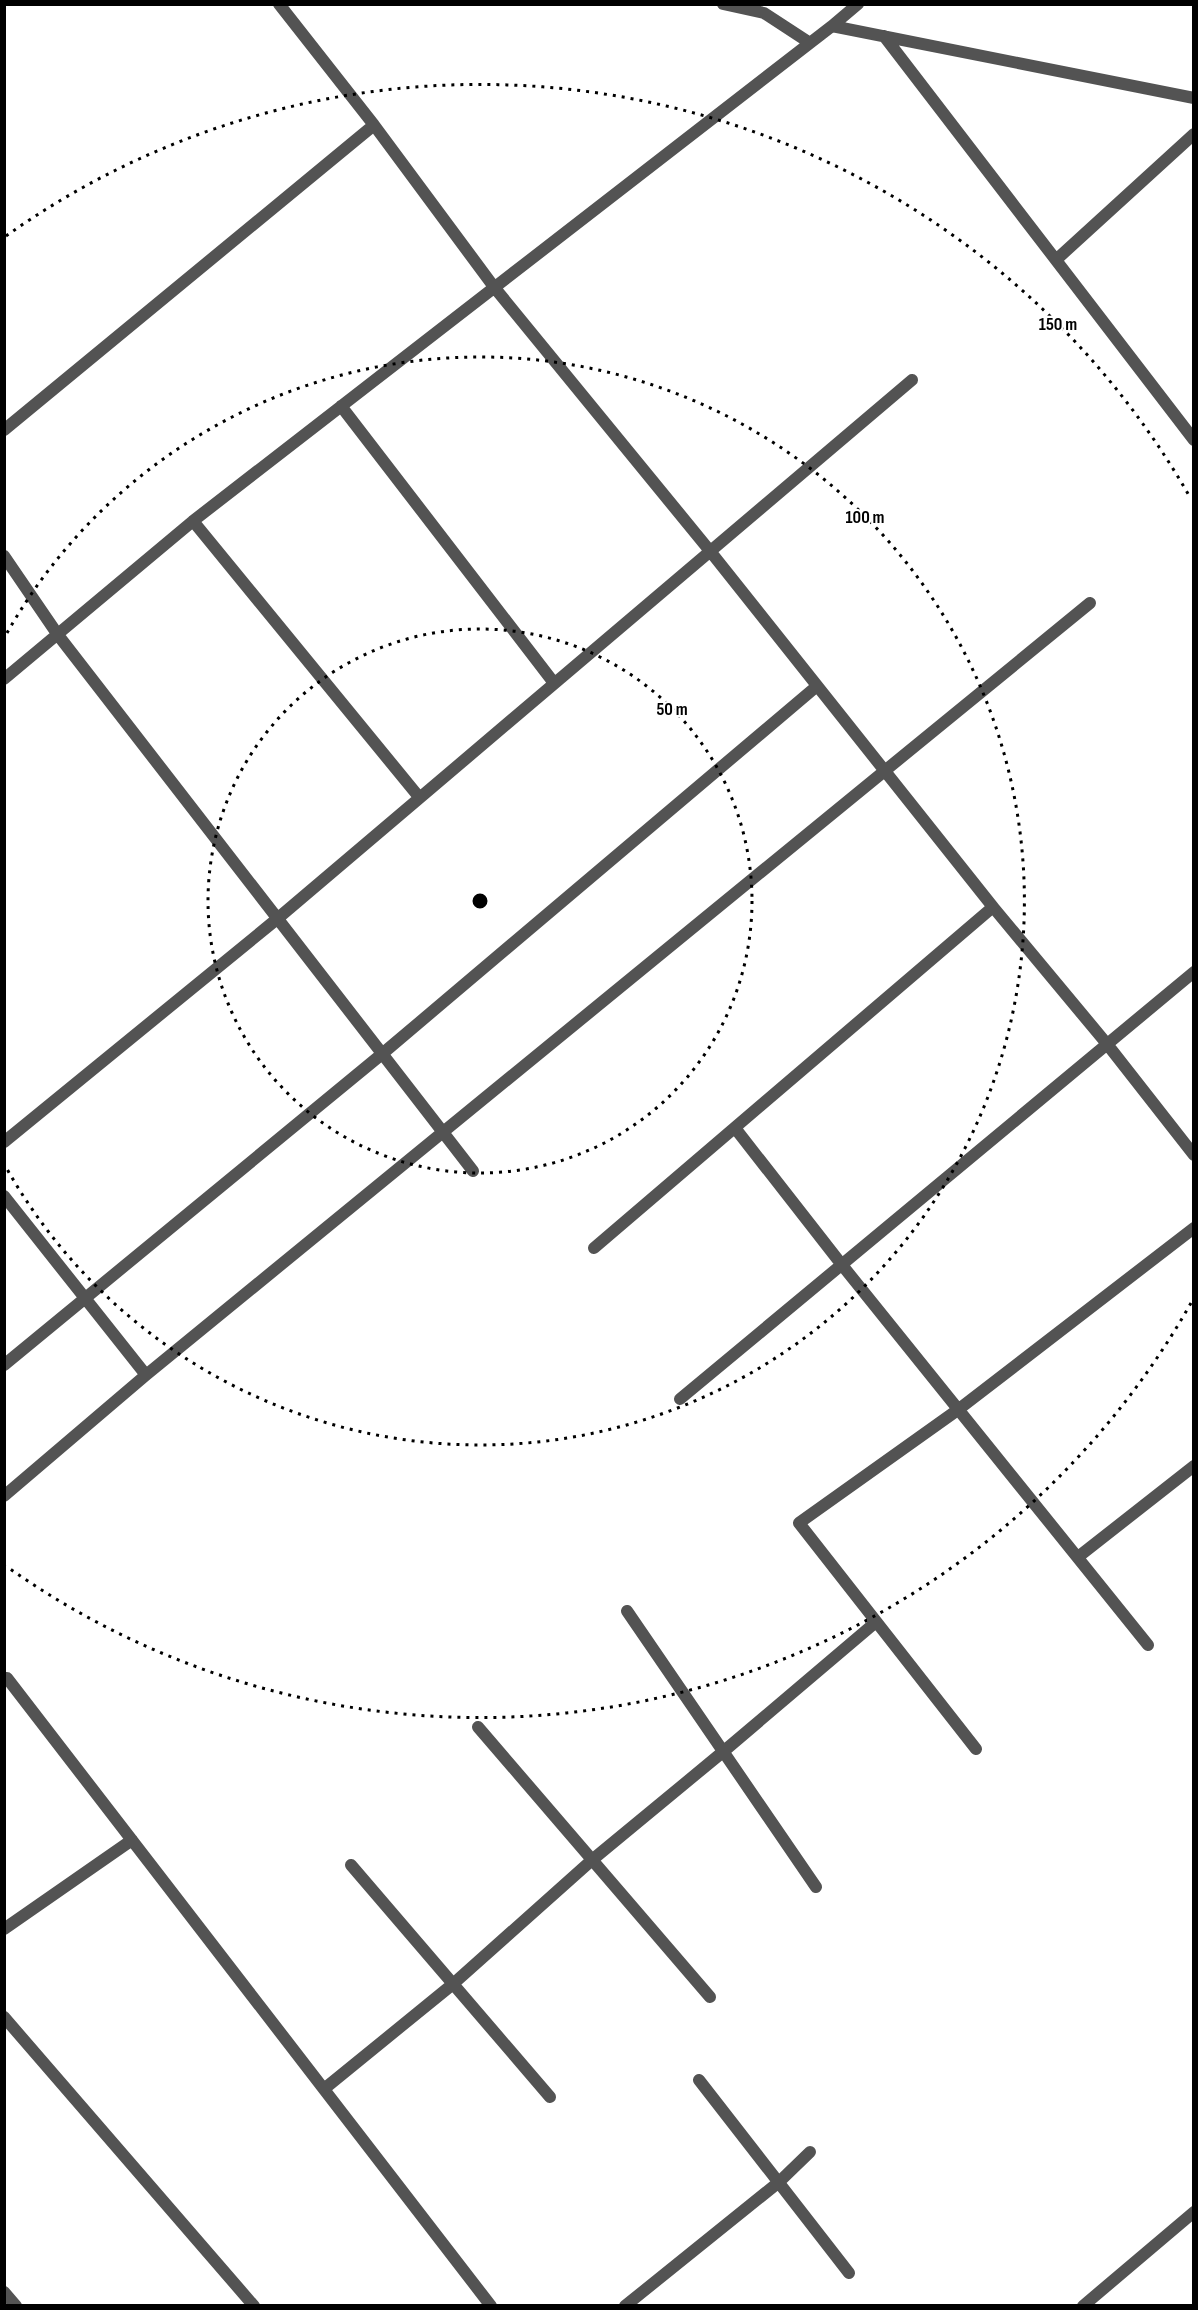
<svg xmlns="http://www.w3.org/2000/svg" width="1198" height="2310" viewBox="0 0 1198 2310" font-family="'Sofia Sans Condensed',sans-serif">
<style>
.lines{fill:none;stroke-linecap:round;stroke-linejoin:round}
.minor{stroke:#535353;stroke-width:12}
.ring{fill:none;stroke:#000;stroke-width:3;stroke-dasharray:3 6}
.centre{fill:#000;stroke:#fff;stroke-width:3}
.ring-label{font-size:18px;text-anchor:middle;font-weight:bold;fill:#000;stroke:#fff;stroke-width:4.5;stroke-linejoin:round;paint-order:stroke}
</style>
<rect width="100%" height="100%" fill="#fff"/>
<g class="lines">
<path class="minor" d="M279,4L374,125L494,287L710,551L993,907L1107,1044L1194,1155
M723,4L764,13L810,43L832,26L1194,98
M832,26L858,4
M884,36L1194,440
M1057,259L1194,134
M341,406L554,683
M4,430L374,125
M193,521L419,797
M4,556L58,635L473,1171
M4,679L193,521L810,43
M735,1128L842,1265L1148,1645
M4,1142L277,919L912,380
M4,1196L146,1375
M594,1248L993,907
M4,1365L382,1054L817,686
M680,1399L1194,972
M4,1496L146,1375L1090,603
M1078,1557L1194,1466
M627,1611L816,1887
M4,1678H7L491,2306
M478,1727L710,1997
M976,1749L799,1523L959,1409L1194,1228
M351,1865L550,2097
M4,1929L132,1840
M4,2017L254,2306
M699,2080L849,2273
M324,2089L453,1984L592,1860L724,1751L876,1622
M4,2292L16,2306
M625,2306L779,2182L810,2152
M1083,2306L1194,2212"/>
</g>
<g class="ring">
<circle cx="480" cy="901" r="272"/>
<path d="M7 633A544 544 0 1 1 7 1169"/>
<path d="M1191 1303A817 817 0 0 1 6 1566M6 236A817 817 0 0 1 1191 499"/>
</g>
<circle cx="480" cy="901" r="9" class="centre"/>
<g class="ring-label">
<text x="1058" y="330">150 m</text>
<text x="865" y="523">100 m</text>
<text x="672" y="715">50 m</text>
</g>
<rect width="1198" height="2310" fill="none" stroke="#000000" stroke-width="12"/>
</svg>
